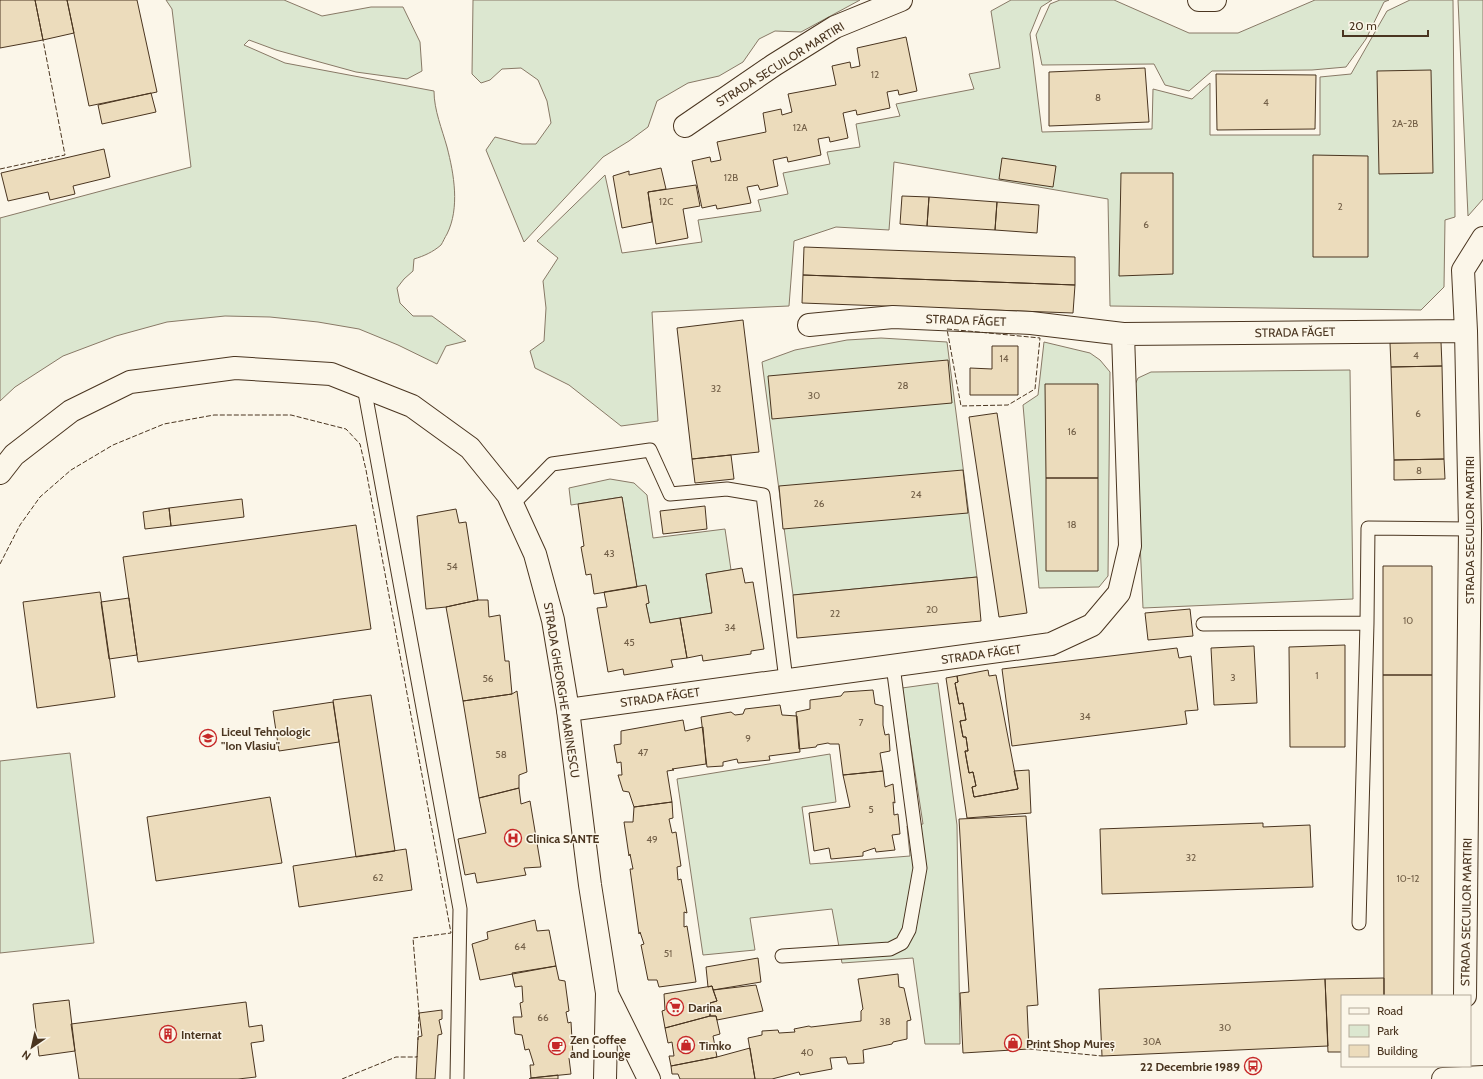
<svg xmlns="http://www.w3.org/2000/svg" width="1483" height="1079" viewBox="0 0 1483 1079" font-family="Cabin,sans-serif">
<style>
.green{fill:#dce7d0;stroke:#887966}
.building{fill:#ecdcbc;stroke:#4a3520}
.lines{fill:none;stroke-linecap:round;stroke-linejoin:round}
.lane-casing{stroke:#4a3520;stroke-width:15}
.street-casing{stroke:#4a3520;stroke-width:24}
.secondary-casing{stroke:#4a3520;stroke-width:24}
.primary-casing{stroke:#4a3520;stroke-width:24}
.lane{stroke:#fbf6e9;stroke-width:13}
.street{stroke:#fbf6e9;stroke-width:22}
.secondary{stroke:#fbf6e9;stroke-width:22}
.primary{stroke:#fbf6e9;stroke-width:22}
.fence{stroke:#4a3520;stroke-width:1;stroke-dasharray:5 2;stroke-linecap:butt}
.labels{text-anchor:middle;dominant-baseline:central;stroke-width:3;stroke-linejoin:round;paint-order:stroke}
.number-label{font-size:10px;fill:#725f47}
.street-label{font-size:12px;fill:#4a3520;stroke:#fbf6e9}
.poi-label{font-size:12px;font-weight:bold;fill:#4a3520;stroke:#fbf6e9;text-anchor:start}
</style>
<rect width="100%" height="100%" fill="#fbf6e9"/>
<path class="green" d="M166,0H284L322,16L371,7H403L420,42L422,71L407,79L356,72L276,50L249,40L244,45L285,63L434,91C434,110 442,129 447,147C454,174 460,208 447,234C445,237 443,242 441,245C433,252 424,256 414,259L413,271L404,279L397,288L400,303L413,316H432L466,341L446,346L437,364L398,345L359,329L318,322L270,317L225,316L167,322L116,336L63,356L15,387L0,401V218L191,167L172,9Z
M473,0H860L801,32L775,31L759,39L743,62L719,76L688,83L657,101L648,127L629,141L603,157L524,242L486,150L495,137L522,144H536L551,123L547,101L538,80L521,68L502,69L490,80L481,83L472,74Z
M1011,0H1052L1041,7L1030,34L1042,132L1152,129L1153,89L1192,99L1210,83V135H1320V77L1351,74L1387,11L1410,0H1453L1455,217L1445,220L1444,287L1421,310L1110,306L1108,199L894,162L889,230L836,227L794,241L789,306L652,312L658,421L621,426L569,385L535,368L530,351L544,341L546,308L543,281L558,258L537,241L605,175L622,253L702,242L698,220L761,211L758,200L788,194L783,173L830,164L827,152L860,147L856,124L900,116L896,104L974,89L969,74L1000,68L991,11Z
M1060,0H1114L1189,33H1238L1315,0H1389L1384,2L1366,39L1346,67L1312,70L1212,71L1189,91L1165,85L1154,64L1042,65L1036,35L1050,4Z
M1458,0H1483V199L1468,216Z
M881,338L947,342L977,577L793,595L762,362L795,350L847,340Z
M1044,342L1090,353L1100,360L1110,372L1108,576L1099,587L1039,588L1023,405L1038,395Z
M1350,370L1353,599L1143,608L1133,389L1138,378L1151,372Z
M610,479L634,483L647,495L653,538L725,529L731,570L706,574L712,613L650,623L646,604L649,603L646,586L637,587L622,497L571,505L569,488Z
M938,683L957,825L960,1044H925L913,958L842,963L832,909L750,918L755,950L703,955L677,779L830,754L836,802L802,807L810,864L910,856L907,826L923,824L902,688Z
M70,753L94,943L0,953V761Z"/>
<path class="building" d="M0,0H35L43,40L0,48Z
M35,0H67L74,33L43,40Z
M67,0H137L157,92L89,106Z
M906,37L917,91L899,95L898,90L887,92L890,108L857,115L856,110L843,113L848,138L830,142L829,137L818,139L821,155L788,162L787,157L773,160L778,186L760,190L758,185L747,187L751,203L717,209L716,205L702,208L692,161L710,157L711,162L721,160L717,142L766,132L763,113L781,109L782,115L792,112L788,94L836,85L832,66L850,62L851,68L860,66L857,48Z
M1145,68L1149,122L1049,126V72Z
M1431,70L1433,173L1379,174L1377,71Z
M1216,74L1316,75L1315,129L1217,130Z
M151,93L156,112L102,124L98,105Z
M104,149L110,177L73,186L75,194L50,200L48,192L8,201L1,173Z
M1313,155L1368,156V257H1313Z
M1002,158L1056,166L1053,187L999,179Z
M661,168L666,189L648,192L652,222L622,228L613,176L629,171V175Z
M1121,173H1173V274L1119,276Z
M696,185L700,206L683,209L688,238L656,244L648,192Z
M902,196L929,197L927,226L900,224Z
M929,197L997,202L995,230L927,226Z
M997,202L1039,205L1037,233L995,230Z
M804,247L1075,257V285L803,275Z
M803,275L1075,285L1073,313L802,303Z
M743,320L759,452L692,459L677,328Z
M1441,342L1442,366L1391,367L1390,343Z
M992,346H1018V395H970V368L992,369Z
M948,360L952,403L772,419L768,376Z
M1442,366L1444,459L1394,460L1391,367Z
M1045,384H1098V478H1046Z
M997,413L1027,613L999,617L969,417Z
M731,455L734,479L695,483L692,459Z
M1444,459L1445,479L1394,480V460Z
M963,470L968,513L783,529L779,486Z
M1046,478H1098V571H1046Z
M622,497L637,587L594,594L591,574L586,575L581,547L584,546L578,504Z
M242,499L244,517L171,526L169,508Z
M705,506L707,529L663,534L660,511Z
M169,508L171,526L145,529L143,512Z
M456,509L459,523L466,522L478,600L446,607L426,609L417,516Z
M356,525L371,629L138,662L123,557Z
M1383,566H1432V675H1383Z
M742,568L745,583L753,582L764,649L751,651V654L703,661L702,655L687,658L680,618L712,613L706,574Z
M977,577L981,621L797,638L793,595Z
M646,585L649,603L646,604L650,623L680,618L687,658L671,660L673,667L624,675L623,669L608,672L597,608L607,607L604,592Z
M100,592L115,697L37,708L23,602Z
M129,598L137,655L109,659L101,602Z
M478,600H488L489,617L500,615L505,661H509L512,694L463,701L446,607Z
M1190,609L1193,636L1148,640L1145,613Z
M1345,645V747H1290L1289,647Z
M1254,646L1257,703L1214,705L1211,648Z
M1177,648L1179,658L1191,656L1198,710L1185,711L1187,724L1012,746L1002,669Z
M988,670L989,676L996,675L1018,789L974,797L972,787L976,786L973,772L969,773L965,751H968L966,737H963L960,721L966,720L963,703L959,704L955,683L958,682L957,676Z
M1383,675H1432V996H1384Z
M957,676L958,682L955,683L959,704L963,703L966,720L960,721L963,737H966L968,751H965L969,773L973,772L976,786L972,787L974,797L1018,789L1014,771L1029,770L1031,813L967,818L946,678Z
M873,690L875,704L883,706V725L885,735L889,734L890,751L880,753L883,771L843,775L839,744H830L828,743L817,745L816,747L799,749L796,712L810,709V700L841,696L844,692Z
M517,691L527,772L519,775V788L479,798L463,701L512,694Z
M371,695L395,851L356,857L333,700Z
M333,702L339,742L279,751L273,711Z
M780,705L782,715L797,716L800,752L769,756L770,760L738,763L737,759L723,762V766L707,767L701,717L731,712L735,715L743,714L745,709Z
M683,720L685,731L703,727L706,764L672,769L674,770L667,771L672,802L634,807L629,792L623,791L618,775H622L621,762L617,763L614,745L621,744V731Z
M883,771L885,787L893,784L895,803L893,802L894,815L898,814L900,834L892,835L895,850L876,852L875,848L863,852V856L831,859L829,848L814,851L809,813L850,807L843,775Z
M519,788L521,804L530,801L541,867L524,868L526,875L477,883L475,873L465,875L458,839L486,833L479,798Z
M270,797L282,863L156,881L147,817Z
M672,802L673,818L669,819L672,833L676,832L681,866L677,867L678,880L681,879L687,913L684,912V927L687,926L696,982L659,987L657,980H648L641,945L644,944L640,932L639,934L630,869H633L630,854L629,856L624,822H633L634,807Z
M1026,816L1038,1005L1027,1006L1029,1049L963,1053L960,993L969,992L959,819Z
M1263,823V827L1310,825L1313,887L1102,894L1100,829Z
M406,849L412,890L299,907L293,866Z
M535,920L537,931L549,930L556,966L480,980L472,944L488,939L487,932Z
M758,958L761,982L713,990L712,986L708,987L706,967Z
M556,966L559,980L565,981L569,1011L566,1012L568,1023L571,1022L573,1057L569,1058L571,1074L531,1078L530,1065H534L529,1049L525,1050L522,1035L515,1034L513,1017H522L520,1003L523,1002L522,986L515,987L512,973Z
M898,974L899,987L904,988L911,1020L907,1021V1039L893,1042L892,1044L863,1050L864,1063L848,1064L846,1057L830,1058L832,1069L800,1075L799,1072L772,1079H755L748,1038L762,1035V1031L778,1030L779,1033L795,1032L794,1029L809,1026L811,1027L861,1021V1011L863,1009L858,979Z
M1384,978V996H1342V1052H1328L1325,979Z
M1325,979L1328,1046L1102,1056L1099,989Z
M756,985L763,1011L717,1020L716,1016H710V1003L717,1001L713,990Z
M712,986L717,1001L710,1003V1016L665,1028L662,1011L665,1010L664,994Z
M69,1000L75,1051L39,1056L33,1004Z
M246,1002L249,1027L262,1025L264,1041L251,1043L256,1077L238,1079H79L71,1024Z
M442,1010V1019L439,1020L442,1034L438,1035L435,1079H416L418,1037L422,1036L419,1013Z
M710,1016H716L720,1034L713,1036L717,1057L671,1066L669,1056H674L672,1042L668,1043L665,1028Z
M750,1048L755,1079H680L678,1074H672L671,1066L717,1057Z
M558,1075V1079H529L531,1078Z"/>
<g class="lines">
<g class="lane-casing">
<path id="lane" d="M364,387L460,909L457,1079
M512,505L552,464L650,450L670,494L727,489L763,495L786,680
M1203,624L1367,623L1368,528L1470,529
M1359,923L1367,623
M782,956L890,949L902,943L909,930L920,868L893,666"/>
</g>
<g class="street-casing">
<path id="street" d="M1199,0H1215
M685,126L774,65L835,27L901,0
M809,325L893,317L1031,323L1123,334L1466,331
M568,710L1051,644L1092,625L1119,593L1130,546L1123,334
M1465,996L1470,529L1466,331L1463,270L1483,238"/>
</g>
<g class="secondary-casing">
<path id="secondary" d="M0,473L14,455L71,411L130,382L235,368L331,374L412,406L470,448L508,495L535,554L553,620L568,710L590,885L607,993L605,1079
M608,996L649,1079"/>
</g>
<g class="primary-casing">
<path id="primary" d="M1443,1079L1483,1077"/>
</g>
<use href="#lane" class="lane"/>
<use href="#street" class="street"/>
<use href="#secondary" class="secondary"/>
<use href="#primary" class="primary"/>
<path class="fence" d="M0,169L65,155L43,40
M947,329L1040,338L1035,389L1008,405L961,406Z
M0,564L20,525L40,497L71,470L113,445L164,424L214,415H291L346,429L360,444L366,470L451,933L413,938L419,1013L418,1040
M1029,1049L1102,1056
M342,1079L396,1057H417V1056"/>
</g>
<defs>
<g id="school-ring" transform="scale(0.9)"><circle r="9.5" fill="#fbf6e9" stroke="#c62828" stroke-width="1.5"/><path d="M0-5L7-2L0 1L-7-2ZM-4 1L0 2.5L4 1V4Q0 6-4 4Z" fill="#c62828"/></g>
<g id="hospital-ring" transform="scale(0.9)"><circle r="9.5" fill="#fbf6e9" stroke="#c62828" stroke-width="1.5"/><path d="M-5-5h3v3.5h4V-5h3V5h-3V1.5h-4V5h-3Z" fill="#c62828"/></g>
<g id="supermarket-ring" transform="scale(0.9)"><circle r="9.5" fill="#fbf6e9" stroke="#c62828" stroke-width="1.5"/><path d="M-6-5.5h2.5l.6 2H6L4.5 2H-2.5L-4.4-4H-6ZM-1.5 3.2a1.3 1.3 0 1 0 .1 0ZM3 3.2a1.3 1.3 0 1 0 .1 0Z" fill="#c62828"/></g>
<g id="building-ring" transform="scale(0.9)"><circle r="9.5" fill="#fbf6e9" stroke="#c62828" stroke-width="1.5"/><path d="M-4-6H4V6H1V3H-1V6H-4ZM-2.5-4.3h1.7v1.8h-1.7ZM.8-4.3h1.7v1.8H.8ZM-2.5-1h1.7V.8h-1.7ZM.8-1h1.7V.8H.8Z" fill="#c62828"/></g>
<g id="shop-ring" transform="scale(0.9)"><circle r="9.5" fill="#fbf6e9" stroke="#c62828" stroke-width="1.5"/><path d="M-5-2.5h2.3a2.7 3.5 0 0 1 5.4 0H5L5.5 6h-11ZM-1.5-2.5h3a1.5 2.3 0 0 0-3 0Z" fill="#c62828"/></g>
<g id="cafe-ring" transform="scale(0.9)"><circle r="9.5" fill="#fbf6e9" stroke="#c62828" stroke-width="1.5"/><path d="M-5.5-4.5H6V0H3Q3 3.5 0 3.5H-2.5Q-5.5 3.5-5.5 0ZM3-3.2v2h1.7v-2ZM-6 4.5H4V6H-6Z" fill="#c62828"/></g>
<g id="bus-ring" transform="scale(0.9)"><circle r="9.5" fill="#fbf6e9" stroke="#c62828" stroke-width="1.5"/><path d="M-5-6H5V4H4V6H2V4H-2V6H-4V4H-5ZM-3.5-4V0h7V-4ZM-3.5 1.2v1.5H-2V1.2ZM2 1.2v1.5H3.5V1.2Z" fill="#c62828"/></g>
</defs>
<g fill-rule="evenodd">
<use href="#school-ring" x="208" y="738"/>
<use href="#hospital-ring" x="513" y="838"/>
<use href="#supermarket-ring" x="675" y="1007"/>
<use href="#building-ring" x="168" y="1034"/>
<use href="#shop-ring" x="1013" y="1043"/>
<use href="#shop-ring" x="686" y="1045"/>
<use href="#cafe-ring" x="557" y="1046"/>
<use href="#bus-ring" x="1253" y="1066"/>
</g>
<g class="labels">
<g class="number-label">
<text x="875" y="74">12</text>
<text x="1098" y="97">8</text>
<text x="1266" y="102">4</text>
<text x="1405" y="123">2A-2B</text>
<text x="800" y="127">12A</text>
<text x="731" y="177">12B</text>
<text x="666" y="201">12C</text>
<text x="1340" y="206">2</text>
<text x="1146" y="224">6</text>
<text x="1416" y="355">4</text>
<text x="1004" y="358">14</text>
<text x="903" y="385">28</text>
<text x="716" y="388">32</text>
<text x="814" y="395">30</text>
<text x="1418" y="413">6</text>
<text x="1072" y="431">16</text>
<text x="1419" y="470">8</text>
<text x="916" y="494">24</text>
<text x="819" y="503">26</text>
<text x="1072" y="524">18</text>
<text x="609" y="553">43</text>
<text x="452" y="566">54</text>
<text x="932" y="609">20</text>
<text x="835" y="613">22</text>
<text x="1408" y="620">10</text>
<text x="730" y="627">34</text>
<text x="629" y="642">45</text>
<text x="1317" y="675">1</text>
<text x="1233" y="677">3</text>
<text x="488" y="678">56</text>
<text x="1085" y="716">34</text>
<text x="861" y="722">7</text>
<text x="748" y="738">9</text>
<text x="643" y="752">47</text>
<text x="501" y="754">58</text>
<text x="871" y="809">5</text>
<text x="652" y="839">49</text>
<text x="1191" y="857">32</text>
<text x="378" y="877">62</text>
<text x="1408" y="878">10-12</text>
<text x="520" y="946">64</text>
<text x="668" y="953">51</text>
<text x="543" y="1017">66</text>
<text x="885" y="1021">38</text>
<text x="1225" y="1027">30</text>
<text x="1152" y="1041">30A</text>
<text x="807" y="1052">40</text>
</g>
<g class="street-label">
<text transform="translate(780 64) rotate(-32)">STRADA SECUILOR MARTIRI</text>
<text transform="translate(966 320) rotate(2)">STRADA FĂGET</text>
<text transform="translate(1295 332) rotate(-1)">STRADA FĂGET</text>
<text transform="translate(1469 530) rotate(-90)">STRADA SECUILOR MARTIRI</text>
<text transform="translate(981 654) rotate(-8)">STRADA FĂGET</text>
<text transform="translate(562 690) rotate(81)">STRADA GHEORGHE MARINESCU</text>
<text transform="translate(660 697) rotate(-8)">STRADA FĂGET</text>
<text transform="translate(1466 912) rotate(-89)">STRADA SECUILOR MARTIRI</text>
</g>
<g class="poi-label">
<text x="221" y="731">Liceul Tehnologic<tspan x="221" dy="14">"Ion Vlasiu"</tspan></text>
<text x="526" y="838">Clinica SANTE</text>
<text x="688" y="1007">Darina</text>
<text x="181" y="1034">Internat</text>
<text x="570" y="1039">Zen Coffee<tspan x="570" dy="14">and Lounge</tspan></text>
<text x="1026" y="1043">Print Shop Mureș</text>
<text x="699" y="1045">Timko</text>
<text x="1240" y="1066" text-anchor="end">22 Decembrie 1989</text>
</g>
</g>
<rect x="1341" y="995" width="130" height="72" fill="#fbf6e9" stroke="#b4a999"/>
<rect x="1349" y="1008" width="20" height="6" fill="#fbf6e9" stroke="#b4a999"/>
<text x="1377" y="1015" font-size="12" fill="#4a3520">Road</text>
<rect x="1349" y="1025" width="20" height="12" fill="#dce7d0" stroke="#b4a999"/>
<text x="1377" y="1035" font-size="12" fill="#4a3520">Park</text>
<rect x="1349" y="1045" width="20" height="12" fill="#ecdcbc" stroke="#b4a999"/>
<text x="1377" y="1055" font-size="12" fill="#4a3520">Building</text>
<g transform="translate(32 1047) rotate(214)" stroke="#fbf6e9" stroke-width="3" paint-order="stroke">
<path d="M0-3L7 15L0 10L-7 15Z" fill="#4a3520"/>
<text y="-6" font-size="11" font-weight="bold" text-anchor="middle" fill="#4a3520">N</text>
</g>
<path d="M1343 30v6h85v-6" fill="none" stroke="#4a3520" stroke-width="2"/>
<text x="1349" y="30" font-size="12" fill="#4a3520" stroke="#fbf6e9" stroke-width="3" paint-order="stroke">20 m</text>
</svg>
